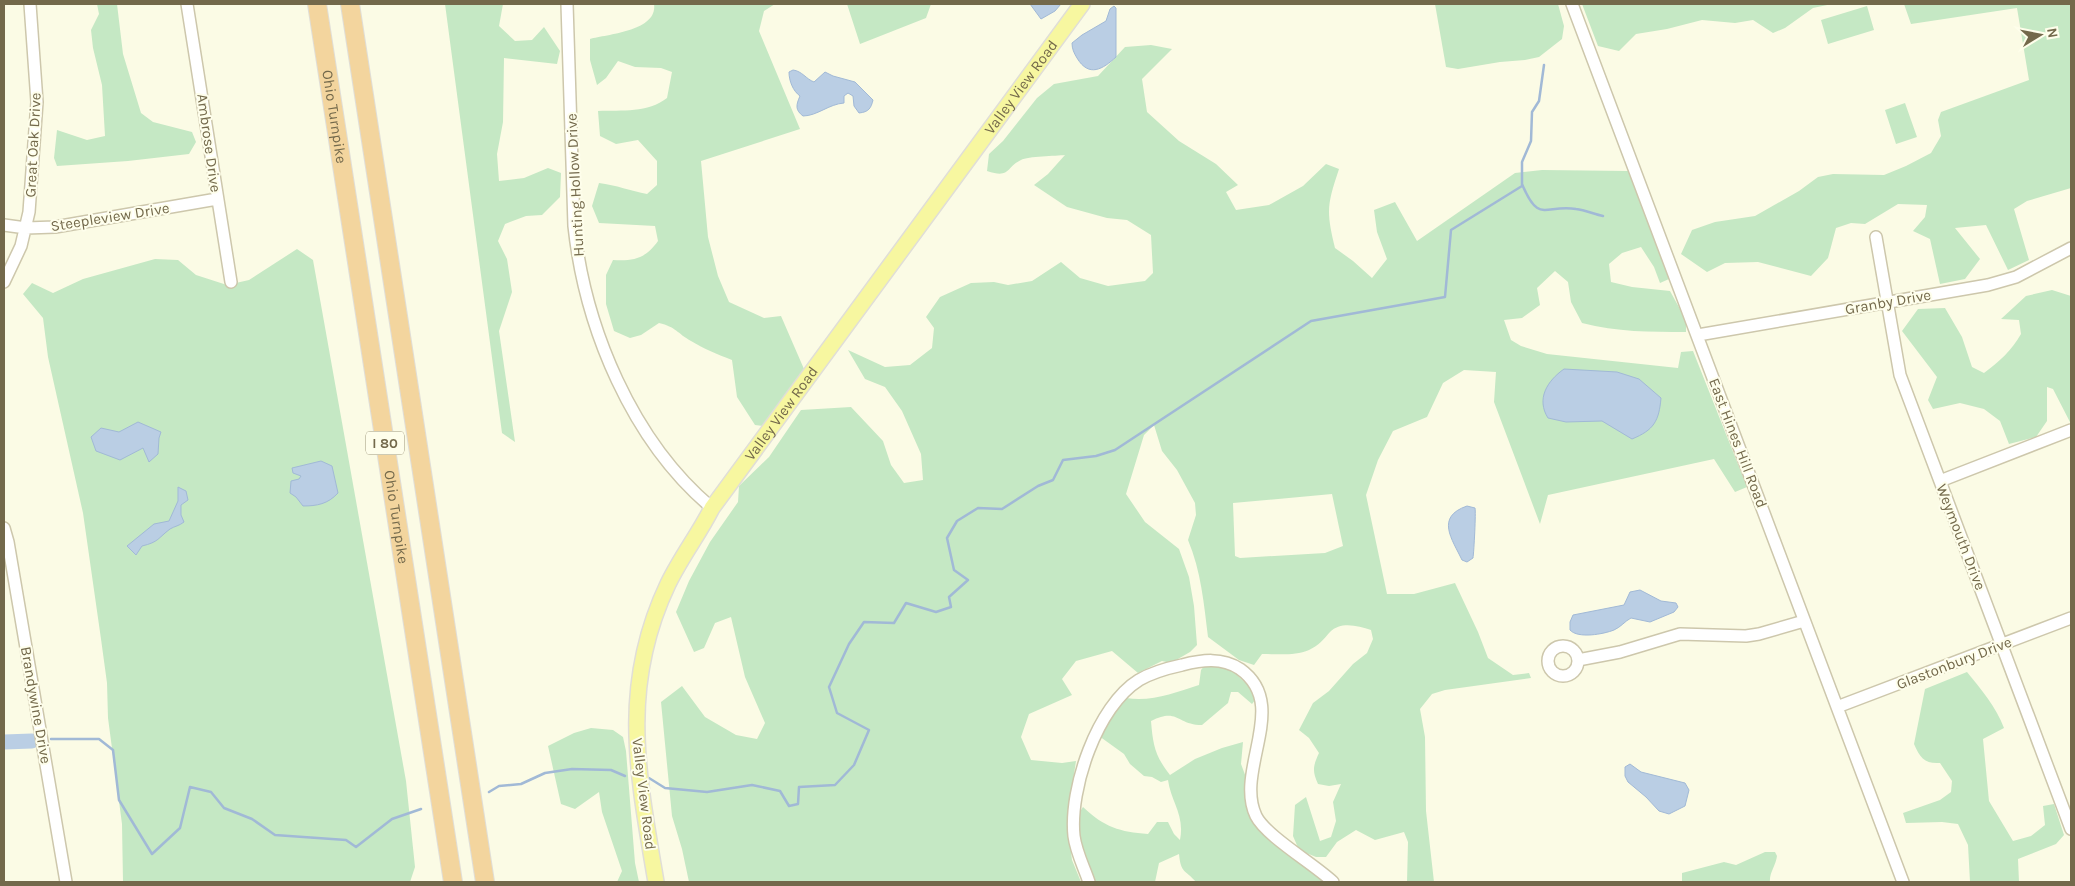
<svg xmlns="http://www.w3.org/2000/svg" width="2075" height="886" viewBox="0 0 2075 886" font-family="Karla,sans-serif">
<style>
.green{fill:#c5e8c4;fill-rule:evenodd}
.water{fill:#bacee4;stroke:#a1b9d6}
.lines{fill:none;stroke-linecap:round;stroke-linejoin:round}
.stream{stroke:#a1b9d6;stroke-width:2.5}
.river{stroke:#bacee4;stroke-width:15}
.minor-casing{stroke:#cdc7ac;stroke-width:14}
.major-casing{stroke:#e0ded7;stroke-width:18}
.highway-casing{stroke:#e0ded7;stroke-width:20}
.minor{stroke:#fff;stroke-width:11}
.major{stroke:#f7f7a0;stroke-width:15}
.highway{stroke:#f3d59e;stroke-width:18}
.labels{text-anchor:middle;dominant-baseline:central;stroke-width:4;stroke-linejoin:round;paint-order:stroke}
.shield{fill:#fefeeb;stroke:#9d967b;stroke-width:1}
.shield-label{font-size:14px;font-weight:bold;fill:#73694b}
.street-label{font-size:15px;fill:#73694b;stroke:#fefeeb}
</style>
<rect width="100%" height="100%" fill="#fbfbe5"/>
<path class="green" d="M97,4H117L123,54L141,113L153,122L192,132L196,142L189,154L128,161L57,166L54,158L57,130L87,140L105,136L102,85L93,48L91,30L99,14Z
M445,4H503L499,26L515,41L532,40L544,27L560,51L557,64L504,58L503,122L497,154L499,181L524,178L548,168L561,173L560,197L542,215L526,216L505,224L498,241L507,259L512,292L499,331L515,442L502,433Z
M654,4H775L764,11L759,31L800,129L701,161L708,237L718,276L729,302L764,318L781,316L804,369L763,426L755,425L737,397L732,360C717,354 704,349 691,341C677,333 676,327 659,323L641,335L630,338L614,331L606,304V275L613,260C634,261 645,259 658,241L655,226L599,223L592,206L599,183C616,185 631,191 647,194L657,185V161L638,140L616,144L600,136L598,111C622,110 648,113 667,98L672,72L661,68L635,67L618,61L606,78L597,85L590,60V39C608,34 658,31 654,4Z
M847,4H931L926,18L860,44Z
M1435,4H1558L1564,26L1562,39L1539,57L1525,60L1500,62L1458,69L1446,67Z
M1582,4H1832L1813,8L1785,28L1773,33L1753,20L1735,23L1702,20L1667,29L1636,34L1619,51L1598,46Z
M1904,4H2071V188L2027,201L2014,209L2029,260L2008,270L1986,225L1955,228L1980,259L1965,279L1940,284L1930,239L1913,231L1925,217L1927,205L1898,204L1865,224L1851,223L1836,228L1828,258L1811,276L1758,262L1725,263L1707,272L1681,254L1692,230L1715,222L1755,216L1799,191L1818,177L1833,174L1884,175L1906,166L1931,153L1941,136L1938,120L1941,112L2029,80L2017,8L1911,24Z
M1867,6L1874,30L1828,44L1821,20Z
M1151,45L1172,49L1142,79L1147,112L1179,141L1216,164L1238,185L1226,192L1236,210L1269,205L1303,186L1326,164L1339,169C1327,205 1326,211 1335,248L1353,261L1372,278L1387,259L1377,232L1374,210L1395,202L1417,241L1515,173L1542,170L1628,171L1669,279L1660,283L1654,267L1641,247L1622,253L1609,264L1611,282L1632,287L1670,291L1686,320V332C1650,332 1617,332 1582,323L1571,302L1568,282L1555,271L1537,288L1540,305L1522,318L1504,320L1511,340L1521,346L1547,354L1678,368L1681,352L1693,351L1747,487L1735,492L1714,459L1548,495L1540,524L1494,402L1496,372L1464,370L1443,383L1427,417L1393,431L1378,460L1366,495L1387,594H1414L1455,583L1478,632L1488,658L1513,675L1529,673L1531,678L1445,690L1432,694L1420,709L1425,737L1426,811L1434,882H1407L1408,842L1404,832L1375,840L1356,830L1337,842L1326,857H1316L1299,850L1293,836L1295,805L1306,797L1320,841L1331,837L1336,821L1333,802L1341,784L1329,786L1318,784C1312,771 1313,766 1319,753L1309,738L1299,730L1313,703L1329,691L1353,664L1367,653L1373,639L1371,630C1358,626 1341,621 1330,632C1324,639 1318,646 1309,650C1295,656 1277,654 1262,654L1254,665L1239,660L1208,637C1204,604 1201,571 1188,540L1196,515L1195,503L1177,470L1162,451L1154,425L1144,435L1126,494L1145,522L1179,549L1189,577L1194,606L1197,645L1190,652L1171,663L1162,661L1138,673L1112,651L1076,661L1062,679L1072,695L1029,714L1021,737L1031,760L1062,763L1076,761L1067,820L1072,860L1081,882H689L682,849L672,816L661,702L682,686L705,717L736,735L757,739L765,723L745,677L731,617L715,623L704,648L694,652L676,612L689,581L710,542L738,502L739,486L769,457L801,410L851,407L883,441L891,465L904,483L923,480L921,454L902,411L885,387L865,379L848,350L885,367L910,365L932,348L934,328L926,317L940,297L971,283L994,282L1008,285L1032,281L1061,262L1080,278L1108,286L1145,281L1153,273L1151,235L1127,220L1107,218L1067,207L1034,185L1048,174L1065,155C1056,156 1028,156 1021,160C1006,167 1011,179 987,171L989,154L1003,141L1037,98L1054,84L1098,76L1125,47ZM1332,494L1343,546L1325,553L1240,558L1235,556L1233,503Z
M1905,103L1917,137L1896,144L1885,110Z
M297,249L313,260L406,781L415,867L410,882H123L122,824L108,718L107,683L101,639L83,513L48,357L43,318L23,294L32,283L53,293L83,279L155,259L178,260L196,275L227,285L249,280Z
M2052,290L2071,296V424L2053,389L2047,387V421L2036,437L2009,444L2000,421L1984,409L1960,403L1933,409L1928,400L1937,377L1902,331L1918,309L1945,308L1962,337L1972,367L1984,373C1999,362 2012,350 2021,334L2019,320L2001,319L2026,296Z
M1206,664L1226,665L1249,686L1256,699L1252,704L1238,692H1231L1228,703L1202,725C1177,725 1178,707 1151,721C1153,745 1155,756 1170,775L1195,759L1222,748L1243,742L1241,764L1247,780L1250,813L1328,882H1196C1185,869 1181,874 1179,854L1159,863L1155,882H1093C1086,862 1069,825 1083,807C1104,827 1120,832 1148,834L1157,822H1168L1174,834L1180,840C1185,815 1171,802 1168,780L1161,782L1152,777L1144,776L1130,764L1124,754L1099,736L1118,705L1126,698C1152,702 1174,693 1199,685L1201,670Z
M1967,672C1981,689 1996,707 2004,728L1983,739L1989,801L2013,841L2031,836L2045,825L2043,806L2054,804L2064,835L2056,844L2018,859L2019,882H1970L1968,845L1958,824L1942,822L1906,823L1903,813L1940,800L1951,792L1952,781L1940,763C1925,764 1920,758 1914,744L1925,689Z
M591,728L613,730L623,737L626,751L635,863L639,882H617L622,871L602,812L599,792L575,809L561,804L548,746L574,733Z
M1765,852H1775L1777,856C1776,865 1769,873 1770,882L1682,881V873L1724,862L1736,865Z"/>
<path class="water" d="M1030,4H1061L1055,11L1041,19Z
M1114,6L1116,8V57C1103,69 1089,78 1077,58C1074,53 1072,49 1072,43L1082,35L1106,21L1110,9Z
M793,70C802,71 806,79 814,82L825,72L833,76L855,82L873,100C871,108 869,112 859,113L854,106L853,96L848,93L844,96V103C829,104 817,116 803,116C795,110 796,105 800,96C793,91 789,81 789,72Z
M1564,369L1617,372L1639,379L1661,398C1659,421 1654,430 1632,439L1602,421L1566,422L1548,418C1536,399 1547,381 1564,369Z
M138,422L161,432L159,438L158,454L149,462L143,448L120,460L96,451L91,437L101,428L119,432Z
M321,461L332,466L338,493C328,504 317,506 303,506L296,497L290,493L291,481L299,479L301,476L293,473L292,468Z
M178,487L186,491L188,500L181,505V515L184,522C179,526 175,526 170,529C158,538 159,542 142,546L136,555L127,546L154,524L169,521L178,501Z
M1467,506L1475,508C1476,512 1474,551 1473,558L1467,562L1462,560C1452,539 1435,517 1467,506Z
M1640,590L1661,601L1676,603L1678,607L1674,612L1650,622L1631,618C1625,621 1621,627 1614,630C1604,634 1578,639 1570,630V622L1573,615L1624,605L1630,592Z
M1630,764L1641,772L1685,783L1689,790L1685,806L1669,814L1659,811L1646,797L1628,782L1625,776V767Z"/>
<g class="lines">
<path class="stream" d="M1522,184C1539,225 1545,204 1576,209C1585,210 1594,214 1603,216
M51,739H99L113,750L119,800L152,854L180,828L190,787L211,792L224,808L252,819L275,835L346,840L356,847L392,819L421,809
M649,778L665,788L707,792L752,785L780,791L789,806L798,804L799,787L835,785L854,765L869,730L837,713L829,687L849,644L864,622L894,623L906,603L936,612L951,607L949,597L968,580L954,570L947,538L957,521L978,508L1002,509L1038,486L1053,480L1063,460L1096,456L1115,450L1311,321L1445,297L1451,230L1522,186V162L1531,141L1532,112L1539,101L1544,65
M489,792L499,786L521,784L545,773L572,769L611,770L625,776"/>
<path class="river" d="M4,742L32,741"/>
<g class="minor-casing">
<path id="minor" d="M187,4L231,282
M567,4L574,226C585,328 632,441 712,508
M1572,4L1903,882
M4,225L26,228L55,227L217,199
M1876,237L1900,375L2071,829
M4,282L21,246L29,212L37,102L30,4
M1698,335L1988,285L2016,277L2071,248
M1940,481L2071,430
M4,528L8,542L66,882
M1548 661a15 15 0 1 1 30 0a15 15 0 1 1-30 0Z
M1578,660L1620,652L1680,634L1746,636L1759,634L1804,621
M1837,707L2071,618
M1089,882C1084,867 1076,852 1074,836C1069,789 1097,706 1139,680C1151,673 1168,668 1182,665C1202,660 1222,657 1240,669C1291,705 1234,770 1256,816C1266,836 1314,864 1333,882"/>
</g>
<g class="major-casing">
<g id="major">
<path id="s1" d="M656,882C638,775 619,687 668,584C681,557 699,534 712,508L1082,4"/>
</g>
</g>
<g class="highway-casing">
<g id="highway">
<path id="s2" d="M317,4L453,882"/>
<path d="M350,4L485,882"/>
</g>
</g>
<use href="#minor" class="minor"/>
<use href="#major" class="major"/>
<use href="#highway" class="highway"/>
</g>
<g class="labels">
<rect class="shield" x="366" y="431.5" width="38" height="23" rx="4"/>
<g class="shield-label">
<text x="385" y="443">I 80</text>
</g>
<g class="street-label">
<text stroke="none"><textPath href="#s1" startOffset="914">Valley View Road</textPath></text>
<text stroke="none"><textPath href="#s2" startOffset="114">Ohio Turnpike</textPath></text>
<text transform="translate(209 143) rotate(82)">Ambrose Drive</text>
<text transform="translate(33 145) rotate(-87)">Great Oak Drive</text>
<text transform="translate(575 185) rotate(-93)">Hunting Hollow Drive</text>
<text transform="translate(110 217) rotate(-9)">Steepleview Drive</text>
<text transform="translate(1888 302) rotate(-10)">Granby Drive</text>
<text stroke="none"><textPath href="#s1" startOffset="509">Valley View Road</textPath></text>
<text transform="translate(1738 443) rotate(69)">East Hines Hill Road</text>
<text stroke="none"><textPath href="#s2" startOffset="519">Ohio Turnpike</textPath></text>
<text transform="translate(1961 537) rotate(69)">Weymouth Drive</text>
<text transform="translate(1954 663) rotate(-21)">Glastonbury Drive</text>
<text transform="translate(36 705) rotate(80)">Brandywine Drive</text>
<text transform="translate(644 794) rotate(83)">Valley View Road</text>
</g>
</g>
<rect width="2075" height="886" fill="none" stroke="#73694b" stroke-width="10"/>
<g transform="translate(2040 35) rotate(80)" stroke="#fefeeb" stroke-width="4" paint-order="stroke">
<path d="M0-4L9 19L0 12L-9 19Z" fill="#73694b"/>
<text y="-8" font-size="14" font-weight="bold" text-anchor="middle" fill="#73694b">N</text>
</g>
</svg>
